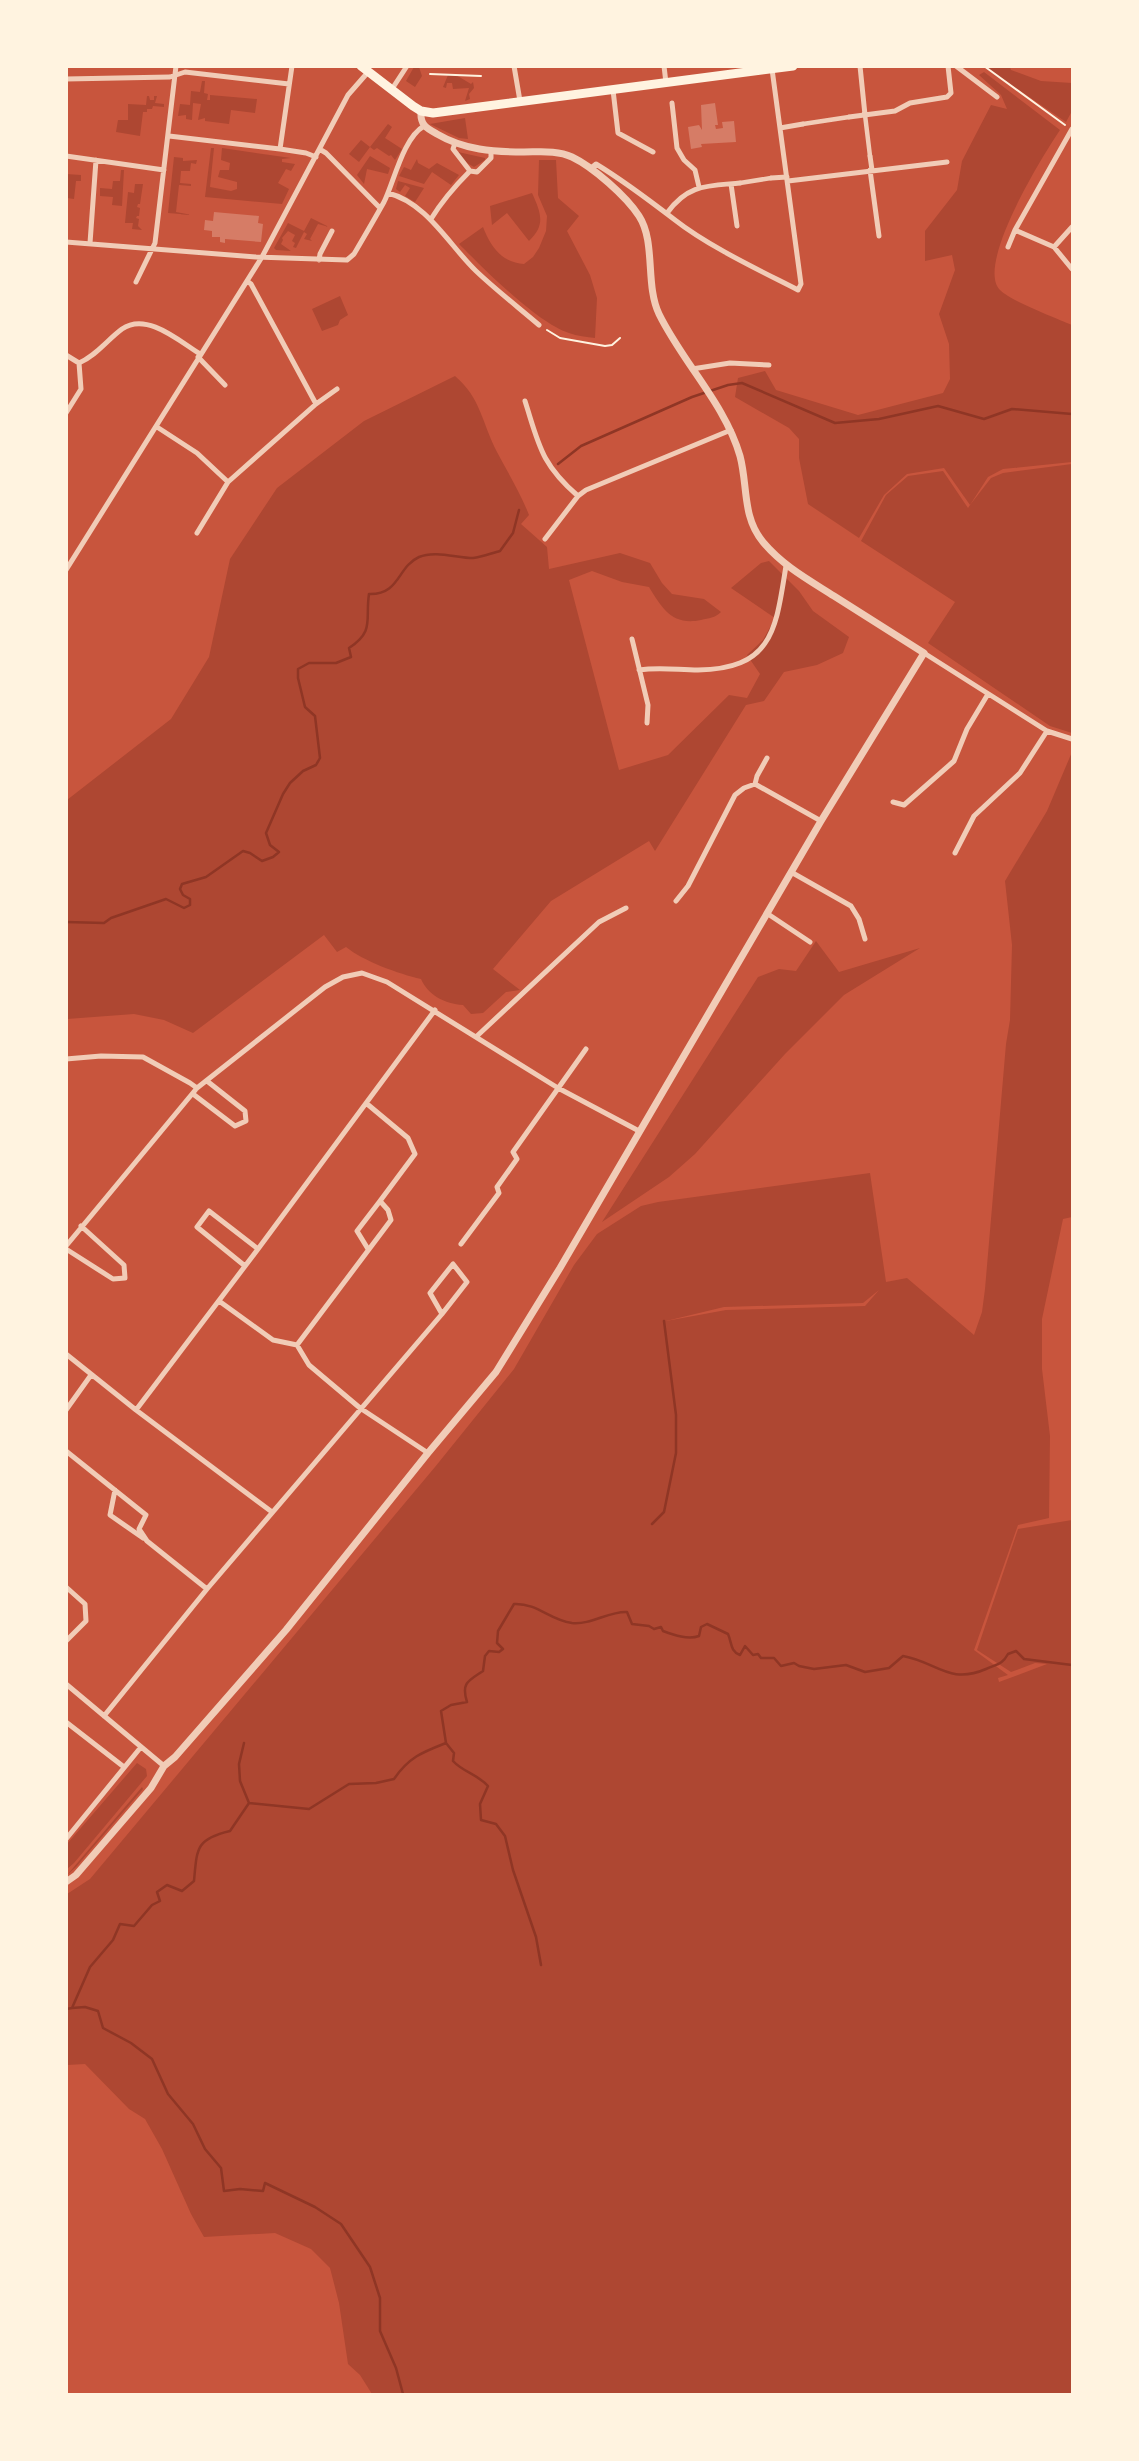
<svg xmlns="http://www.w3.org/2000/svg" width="1139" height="2461" viewBox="0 0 1139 2461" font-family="'Work Sans',sans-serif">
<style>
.green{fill:#ae4732;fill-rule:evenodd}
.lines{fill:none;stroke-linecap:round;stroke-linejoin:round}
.stream{stroke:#8f3625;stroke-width:2.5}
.building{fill:#d67c66}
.path{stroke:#fff3e0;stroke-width:2}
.pedestrian{stroke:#f1ccb7;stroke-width:4.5}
.minor{stroke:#f1ccb7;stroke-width:5}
.tertiary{stroke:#f1ccb7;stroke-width:7}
.primary{stroke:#fff3e0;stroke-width:9}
</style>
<rect width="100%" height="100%" fill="#c8553d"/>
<path class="green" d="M414,67H419L422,76L415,87L406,81Z
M985,67H1010L1011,70L1041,81L1072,83V111L1066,122Z
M984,72L1060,130C1043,155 975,265 1000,290C1011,301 1056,318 1072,325V462L1003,469L988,477L970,505L991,478L1003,473L1072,464V733L1050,726L928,643L955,602L861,541L886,495L908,476L943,471L968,508L970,505L944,468L907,474L884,495L859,538L808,504L799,458V439L789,428L735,397L738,378L765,371L776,390L858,415L943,393L950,379L949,344L939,314L955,270L952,255L925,261V231L957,190L962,161L991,105L1007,109L1001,95L979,75Z
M448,75H456L471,84L473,82L474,88L469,94L470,99L465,101L469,88L453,89L452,83H447L446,88L443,87Z
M202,81H205L204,93L208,94L207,100H210V95L257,99L255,113L231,110L229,124L205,121V118L198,120L201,104L193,103L192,120L186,119V115L178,116L180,104L190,105L191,91L200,92Z
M147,96H149L150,100H154V96H157L155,103L164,104V107L153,106L152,109H147V112H143L140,136L116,132L118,120H128V104L146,105Z
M465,118L468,139L459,138L430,124Z
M388,124L392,127L385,138L402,149L395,160L391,155L389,156L377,148L374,150L370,147L359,162L349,154L361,140L370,147Z
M211,148H214L210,187L231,191L237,189V182L218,177L220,170H229L230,163L221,160L222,148L291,158L282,159V162L295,164L291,171L286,169L278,183L289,189L282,204L205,197Z
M458,152L485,158V160L474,167L467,163Z
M370,156L390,168L388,174L367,169L364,184L357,175Z
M174,157L183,158V161L197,160L196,164L191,163L190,171H181L180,183L191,184V186L179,185L176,212L192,215L168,213Z
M417,159L418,163L429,169L437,163L459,175L451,185L432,172L424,184L399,176L404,167L411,170Z
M539,160H556L558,198L579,216L567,231L590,275L597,298L595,338C587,337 577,336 569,333C537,323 483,268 459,244L483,227C491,247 501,262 524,264L533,257L539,248L546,231L547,216L538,195Z
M121,170H124L122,206L112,205L113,197L100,196V188L112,189L113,181H120Z
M66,174L81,175V181H76L74,199L67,198Z
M398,181L424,188L415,202L405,196L410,188L405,185L400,192L396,189Z
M135,184H143L140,204H138L137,207L140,208L139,216H137L136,218L139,219L138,226L142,230L132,229L133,223H125L128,192L134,193Z
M532,193C541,213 546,225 529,241L507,213L492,225L490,206Z
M311,218L329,227L318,224L310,239L312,241L304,239L307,234L304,232L296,248L293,247L295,243L292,241L295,235L288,231L282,238L283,240L281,244L291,251L276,250L274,248L288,223L304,231Z
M340,296L348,315L340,320L338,325L322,331L312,309Z
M455,376C481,398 482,423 497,452C508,473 520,492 529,515L521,524L547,547L549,569L620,553L650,563L662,583L672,594L704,599L721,612C715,618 709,618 701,620C672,626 662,608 649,587L622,582L592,571L569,580L619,770L668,755L729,695L747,698L760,674L747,655L763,640L775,618L731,588L761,563L769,561L799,591L813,611L849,637L843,653L817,665L784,672L764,701L746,705L655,851L649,841L551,901L493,969L520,990L506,992L483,1013L471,1014L463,1005C445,1004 428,995 421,979C399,974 363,961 346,947L337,952L324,935L193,1033L164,1020L134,1014L67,1019V800L171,719L209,657L230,559L277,488L364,421Z
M1072,752V1217L1063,1219L1042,1319V1369L1050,1436L1049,1518L1018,1525L974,1650L1008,1675L998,1678L999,1682L1047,1664L1035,1663L1011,1672L977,1650L1018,1529L1072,1520V2394H372L360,2375L348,2364L339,2303L330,2268L311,2249L275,2233L204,2237L191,2214L162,2149L145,2119L129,2109L85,2064L67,2065V1894L90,1879L435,1467L514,1369L574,1265L597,1234L641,1206L658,1202L870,1173L886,1282L907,1278L974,1335L982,1312L985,1289L1006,1044L1010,1020L1012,945L1005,881L1047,811ZM879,1290L865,1306L726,1310L666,1321L724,1307L863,1303Z
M816,941L839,972L920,948L844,995L785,1054L695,1154L669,1177L602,1222L758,977L779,969L796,971Z
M137,1763L146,1769L147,1776L74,1863L67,1869V1844Z
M142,1787L143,1789L76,1867L67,1875Z"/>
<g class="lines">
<path class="stream" d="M558,464L581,446L692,397L728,385L742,383L835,423L879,419L938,406L984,419L1012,409L1072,414
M66,922L104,923L111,918L166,899L184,908L190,905V899L183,895L180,889L182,884L206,877L243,851L250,853L262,861L273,857L279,852L270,845L266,833L283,794L290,783L303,771L316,765L320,758L315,716L305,707L298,678V669L309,663H336L351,657L349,648C375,631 365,620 369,594C400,595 397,567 419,557C435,550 457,558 473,558C482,557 492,553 500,551L513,533L519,510
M652,1524L664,1512L676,1453V1415L664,1321
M244,1743L239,1764L240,1781L249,1803
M541,1965L536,1937L513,1870L505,1836L496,1824L481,1820L480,1804L488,1786C477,1774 463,1772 453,1761L454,1753L446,1743L441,1711L451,1705L467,1702C461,1683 468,1681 483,1671L485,1656L489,1651L499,1652L503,1649L497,1643L498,1631L514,1604C538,1603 549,1620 572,1623C591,1625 609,1611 627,1612L632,1624L649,1626L654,1629L661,1627L663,1631C674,1635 688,1640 699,1636L701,1627L707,1624L728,1634C732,1643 730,1651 740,1655L745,1646L753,1655L758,1654L761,1658H774L781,1666L794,1663L799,1666L814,1669L846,1665L865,1672L889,1668L903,1656C937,1662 949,1685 986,1669C997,1664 1002,1665 1008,1654L1016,1651L1024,1659L1072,1665
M72,2008L85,2007L98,2011L103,2028L131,2043L152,2059L168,2094L193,2124L205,2149L221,2168L224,2191L240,2189L263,2191L265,2183L315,2207L341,2224L370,2267L380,2298V2331L396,2368L403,2394
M66,2009L72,2008L90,1967L113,1940L120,1924L134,1926L152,1905L160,1901L157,1892L167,1885L182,1891L194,1881C197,1848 196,1839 230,1831L249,1803L309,1809L349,1784L376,1783L394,1779C409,1757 423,1752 446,1743"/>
</g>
<path class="building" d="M715,103L718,125H715L716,129L723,128L722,122L734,121L736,142L701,144L702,147L691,149L688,127L699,125L702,130L701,105Z
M214,212L259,216L258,223L263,224L261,242L225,239V243L220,242V237H212V231L204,230L205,220L213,221Z"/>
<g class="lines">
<path class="path" d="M984,66L1065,125
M430,74L481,76
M547,330L560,338L605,346L612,345L620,338"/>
<path class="pedestrian" d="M865,115L870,156
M803,124L849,117
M740,183L771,178"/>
<path class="minor" d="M514,66L520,101
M664,66L666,83
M860,66L865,115
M956,66L997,97
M66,79L170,77L185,72L289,84
M392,89L407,66
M613,90L618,133L653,152
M672,103L677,148L684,160L695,170L699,187
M849,117L895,111L910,103L947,97L951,93L948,66
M780,128L803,124
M169,136L280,149L306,153L316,157
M455,143L453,149L470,171
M280,149L292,66
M321,150L326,153L380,208
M66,156L164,170
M870,156L872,170
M590,169L596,164C624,181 649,200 675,220C708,246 759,270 798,290L801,284L772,69
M870,170L879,236
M771,178L787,177
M788,181L947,162
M731,184L737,226
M388,193C427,203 449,245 476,271C496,290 518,307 539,325
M667,213C688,184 707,186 740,183
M431,219C442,201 455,186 470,171L477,172L491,158V151
M1015,230L1054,247L1072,269
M66,242L256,257L347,260L354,254C364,237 374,220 384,202C394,182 403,138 424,126
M90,243L96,160
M1008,247L1015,230L1072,129
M1054,247L1072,227
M319,260L320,254L332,231
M247,281L251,284L316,404
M136,282L155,243L176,66
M66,355L79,363
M198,357L225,385
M692,369L730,363L769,365
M525,401C539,445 541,464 578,496
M66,413L81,389L79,363C97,355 107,340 122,329C147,312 179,341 200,354
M157,427L197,453L228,482
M197,533L228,482L316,404L337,389
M545,539L578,496L586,490L731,430
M66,570L262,257L348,95L369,71
M632,639L648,705L647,723
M924,653L1047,731L1072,739
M639,670C660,667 678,670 698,670C774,669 776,627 786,566
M755,784L757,776L767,758
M893,802L904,805L954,761L967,729L988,694
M955,853L974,816L1020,773L1047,731
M791,872L851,906L859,919L865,939
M676,901L688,886L735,795L744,788L755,784L821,821
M768,914L810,942
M477,1036L599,922L626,908
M66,1059L101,1056L143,1057L190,1083L197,1088
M193,1094L235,1126L246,1121L245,1111L207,1081
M461,1244L499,1193L497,1187L517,1159L513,1152L586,1049
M66,1246L197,1088L325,987L343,977L362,973L387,982L558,1088L639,1131
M66,1249L113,1279L125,1278L124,1265L81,1226
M368,1249L357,1231L380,1201
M245,1266L197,1227L209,1211L258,1249
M219,1301L273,1340L297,1345L309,1365L360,1408L428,1453
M297,1345L391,1220L388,1210L380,1201L415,1154L408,1138L366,1103
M66,1354L136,1410L272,1512
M66,1410L91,1375
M136,1410L258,1249L435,1010
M66,1451L146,1515L139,1529L147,1541L207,1589
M115,1490L110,1515L143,1538
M66,1587L85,1604L86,1621L66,1641
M66,1684L164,1766
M104,1716L207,1589L442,1314L467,1282L453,1264L430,1293L442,1314
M66,1722L124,1767
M66,1839L141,1747"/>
<path class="tertiary" d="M66,1882L76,1875L151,1788L164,1766L175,1757L286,1630L428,1453L496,1372L560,1268L821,821L924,653C894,634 864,615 834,596C809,580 783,566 763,542C742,517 748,486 740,456C725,404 683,363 659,314C645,285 656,242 639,216C626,196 593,167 572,157C557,150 540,152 524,152C494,152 464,150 437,134C426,128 420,125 421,111"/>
<path class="primary" d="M361,66L413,106L421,111L433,113L793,66"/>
</g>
<rect width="1139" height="2461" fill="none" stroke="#fff3e0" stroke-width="136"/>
</svg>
